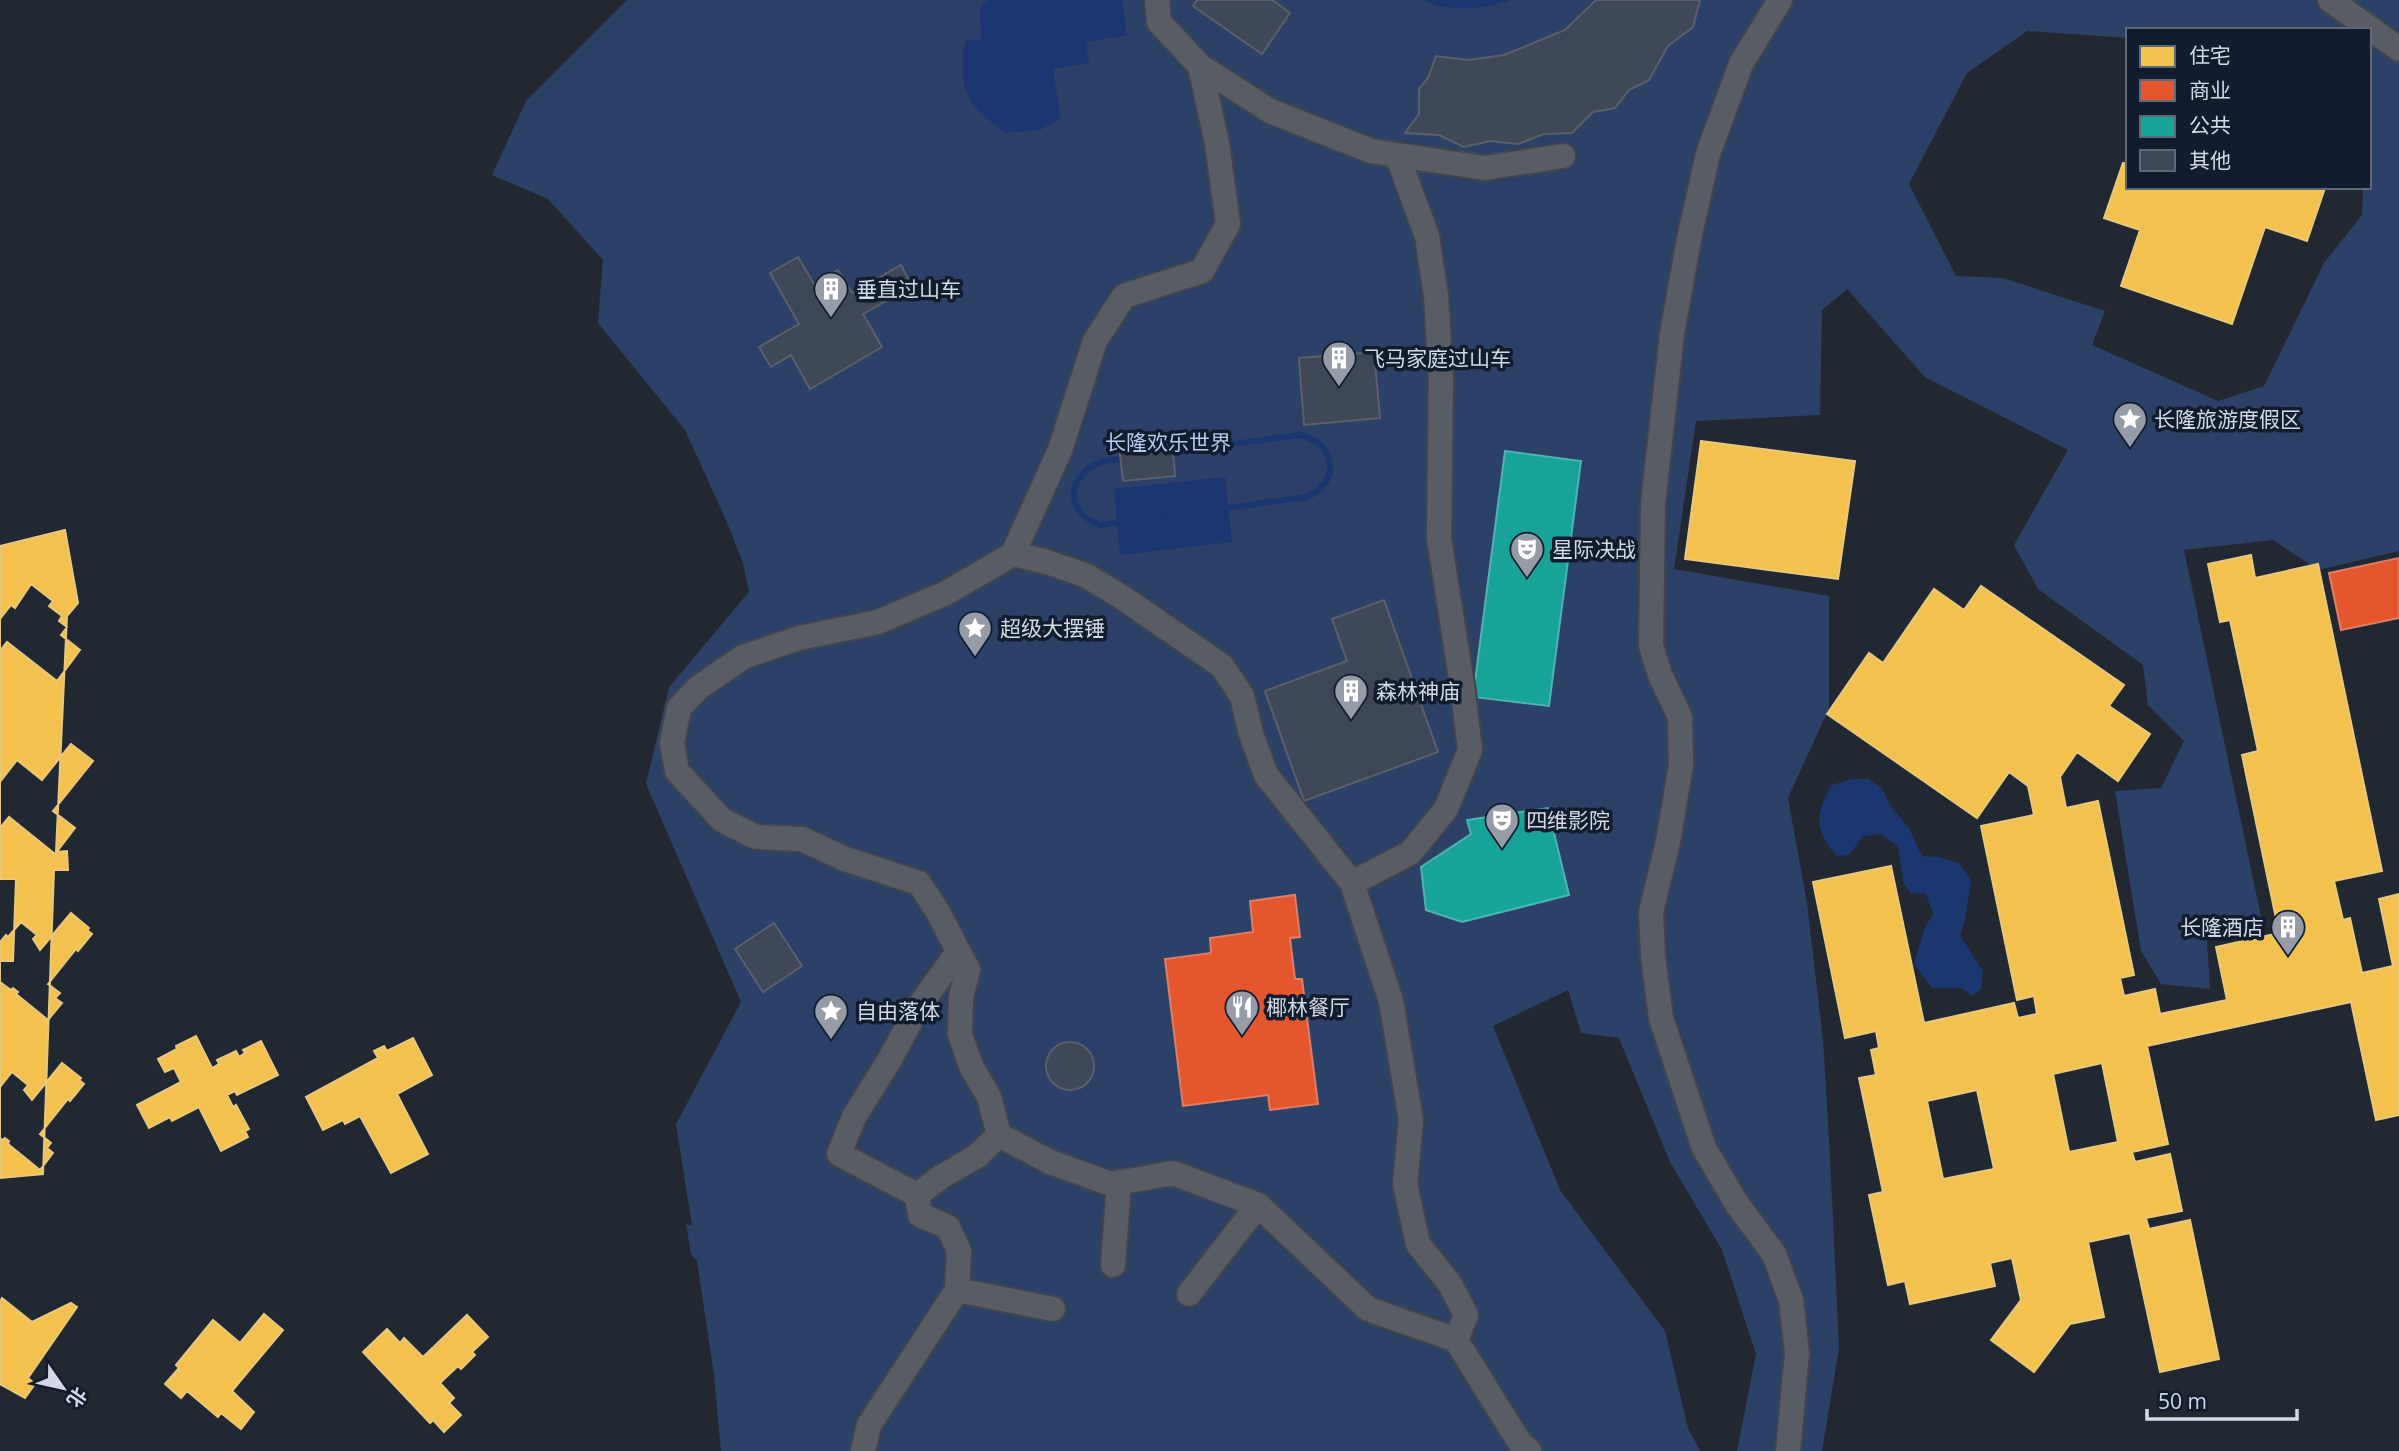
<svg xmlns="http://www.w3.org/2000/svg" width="2399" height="1451" viewBox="0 0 2399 1451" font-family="'Open Sans','Noto Sans SC',sans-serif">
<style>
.green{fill:#2c4168;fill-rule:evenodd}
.water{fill:#1a376f}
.homes{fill:#f2c14e;stroke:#e9c87c;stroke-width:2;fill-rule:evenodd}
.shops{fill:#e4572e;stroke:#df7e66;stroke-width:2}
.public{fill:#17a398;stroke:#4fb4b0;stroke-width:2}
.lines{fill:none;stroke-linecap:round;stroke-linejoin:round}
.stream{stroke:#1a376f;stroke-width:6}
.building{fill:#3e4757;stroke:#5a6069;stroke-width:2}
.minor-casing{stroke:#40454f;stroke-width:28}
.minor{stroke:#585d65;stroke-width:24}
.labels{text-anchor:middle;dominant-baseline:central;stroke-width:7;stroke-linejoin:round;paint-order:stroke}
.poi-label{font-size:21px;fill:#d3dae7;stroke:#121c2f;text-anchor:start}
.park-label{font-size:21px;fill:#b6cbf0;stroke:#121c2f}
</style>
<rect width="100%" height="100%" fill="#222832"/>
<path class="green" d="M627,0H2399V551L2318,570L2273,540L2184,550L2263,926L2207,941L2210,989L2161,984L2141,951L2115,791L2161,788L2184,741L2148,705L2143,665L2038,589L2014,545L2068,450L1925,377L1847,289L1822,310L1820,415L1696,421L1674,569L1829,596V708L1788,798L1807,903L1823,1040L1830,1157L1839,1348L1822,1451H1737L1756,1354L1722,1250L1670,1162L1619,1038L1581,1033L1568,990L1493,1026L1560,1190L1665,1331L1688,1428L1700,1451H721L714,1375L697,1261L691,1254L686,1224L692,1226L676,1124L741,1002L646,784L669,687L749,592L743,563L726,520L685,430L598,323L603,260L548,199L492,175L526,101ZM2128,30H2369V187H2363L2362,215L2324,263L2264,386L2218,401L2092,345L2105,311L2003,278L1956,276L1909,184L1967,73L2027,31L2128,38Z"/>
<path class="water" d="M987,0H1122L1127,35L1086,42L1089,63L1053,69L1061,118L1040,130L1005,133C980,112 962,102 963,67C963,57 962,49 967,40L981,39L980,8Z
M1423,0H1511C1483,9 1450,13 1423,0Z
M1225,477L1232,542L1120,555L1114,489Z
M1852,779H1869L1883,790L1891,807L1909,828L1922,856L1938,857L1959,863L1971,880L1965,919L1960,936L1983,971L1981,989L1972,996L1962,988H1932L1914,964L1925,927L1933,914L1926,894L1911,893L1904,885L1898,846L1881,834L1863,836L1849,855L1837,856C1814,832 1815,812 1832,785Z"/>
<path class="homes" d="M2123,163L2128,164V187H2312L2324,191L2307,241L2265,227L2232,324L2121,286L2140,230L2104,218Z
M1701,441L1855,461L1838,579L1685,559Z
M65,530L78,603L67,616L56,852L67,851L68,870H54L43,1174L0,1178V961H13L16,879H0V546Z
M2251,555L2255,578L2318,564L2382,871L2334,881L2343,920L2350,918L2362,973L2393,966L2379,899L2399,894V1115L2376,1120L2351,1002L2147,1046L2168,1144L2132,1152L2135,1162L2170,1154L2182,1211L2146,1218L2149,1229L2190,1220L2219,1359L2160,1372L2130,1233L2088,1242L2104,1317L2070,1324L2034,1372L1991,1340L2021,1300L2012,1258L1990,1263L1995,1286L1910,1304L1905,1281L1888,1285L1869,1195L1883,1192L1859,1078L1876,1075L1871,1050L1879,1048L1876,1031L1845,1038L1813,882L1891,866L1924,1023L2014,1003L2018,1018L2037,1014L2034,996L2017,1000L1981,826L2034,815L2028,786L2009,772L1977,818L1827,714L1869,653L1883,663L1934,589L1964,610L1981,586L2124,685L2109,706L2150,734L2118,781L2077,752L2060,777L2066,808L2098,801L2134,975L2120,978L2124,996L2155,989L2160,1014L2227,1000L2216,947L2279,933L2242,755L2258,751L2230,620L2220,622L2208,564ZM2102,1063L2118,1142L2069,1152L2053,1074ZM1977,1090L1994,1169L1943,1179L1927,1101Z
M31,584L53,601L49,606L62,616L59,621L67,627L61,635L80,650L57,681L7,642L0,651V619L11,605L15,608Z
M71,744L93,761L53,811L75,828L55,854L9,817L0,828V782L17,760L42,780Z
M71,913L89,928L87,930L92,934L78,951L76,949L48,984L60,993L55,998L62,1003L48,1020L16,994L18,992L13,988L11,990L0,982V942L6,935L8,937L21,922L37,935L33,939L40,950Z
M196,1036L212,1068L219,1064L217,1060L236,1051L239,1057L245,1053L243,1050L261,1041L278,1075L237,1095L235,1091L227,1095L233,1107L236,1105L249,1129L245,1131L248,1137L221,1151L199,1107L172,1121L170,1117L149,1128L137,1105L181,1082L174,1068L165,1072L158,1059L177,1049L176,1046Z
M413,1038L432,1075L397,1094L428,1154L391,1173L360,1116L345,1124L343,1120L323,1130L306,1097L378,1058L374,1051L384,1046L387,1051Z
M62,1063L81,1078L79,1080L84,1084L70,1101L68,1099L40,1134L51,1143L47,1148L53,1153L40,1170L8,1144L9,1141L5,1138L3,1140L0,1138V1087L12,1072L28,1085L24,1090L32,1100Z
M2,1298L32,1322L71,1303L77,1307L28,1378L35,1384L25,1398L0,1384V1302Z
M264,1314L283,1330L232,1391L254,1412L241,1429L221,1413L218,1417L187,1391L181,1398L165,1384L179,1368L176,1365L213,1320L240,1343Z
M467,1315L488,1337L472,1352L475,1355L461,1369L458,1366L440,1383L454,1398L449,1403L461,1415L444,1432L433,1420L430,1423L363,1352L387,1329L400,1343L404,1338L423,1357Z"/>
<path class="shops" d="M2399,558V618L2341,630L2329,573Z
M1295,895L1300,937L1290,938L1295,979H1302L1318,1104L1270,1110L1268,1095L1183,1106L1165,959L1211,953L1210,938L1253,932L1250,901Z"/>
<path class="public" d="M1505,451L1581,461L1549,706L1473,697Z
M1548,808L1569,895L1462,922L1426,910L1421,867L1471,834L1467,820Z"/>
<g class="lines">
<path class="stream" d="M1301,435C1336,444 1341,482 1307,497L1100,525C1061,510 1068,472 1105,461Z"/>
</g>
<path class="building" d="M1197,0H1272L1290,13L1262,54L1193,6Z
M1596,0H1700L1693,27L1668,46L1649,80L1629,90L1615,108L1593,112L1572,133L1544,134L1518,144L1490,141L1464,147L1439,135L1405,133L1419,114V89L1428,78L1436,56L1468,60L1504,55L1565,30Z
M798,257L814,284L838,270L852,293L901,265L912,286L863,314L882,347L810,389L791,355L771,367L759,347L799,324L770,273Z
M1374,352L1380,418L1304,425L1299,358Z
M1172,440L1175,476L1123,481L1119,446Z
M1384,600L1438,752L1304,801L1265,691L1347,661L1332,619Z
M774,923L802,966L763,992L735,949Z
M1046 1066a24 24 0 1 1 48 0a24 24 0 1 1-48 0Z"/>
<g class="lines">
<g class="minor-casing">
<path id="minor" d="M1157,0L1159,22L1200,66L1270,111L1371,151L1485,168L1563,156
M1780,0L1741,64L1708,154L1689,239L1672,334L1653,504L1651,646L1660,675L1680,717L1681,765L1668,842L1651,912L1653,956L1661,1018L1704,1148L1737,1204L1774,1254L1791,1300L1797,1353L1788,1451
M2330,0L2399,49
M1200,66L1217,143L1228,224L1202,271L1124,296L1095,341L1060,450L1013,554L946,593L878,622L799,638L743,657L698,688L679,708L672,743L677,771L722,820L756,837L802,839L845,859L919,883L938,912L968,970L961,997L960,1035L972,1068L989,1097L999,1135L1050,1162L1111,1184L1173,1173L1258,1205L1368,1309L1456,1340L1520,1443L1529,1451
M1013,554L1047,562L1087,576L1123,598L1222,666L1242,696L1251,734L1266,775L1352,883L1391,1001L1411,1120L1405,1184L1418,1244L1450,1284L1466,1315L1456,1340
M1352,883L1410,853L1446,809L1470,750L1463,691L1439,538L1441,379L1436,296L1427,236L1397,155
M917,1195L839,1154L854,1117L890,1059L917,1009L958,952
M1113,1265L1119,1182
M957,1290L1053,1309
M1189,1294L1258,1205
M863,1451L869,1425L957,1290L959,1251L948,1227L920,1215L917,1195L941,1177L977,1156L999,1135"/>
</g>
<use href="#minor" class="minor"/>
</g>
<defs>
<g id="building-pin" transform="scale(1.75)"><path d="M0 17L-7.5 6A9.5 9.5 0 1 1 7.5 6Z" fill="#959ca8" stroke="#121c2f"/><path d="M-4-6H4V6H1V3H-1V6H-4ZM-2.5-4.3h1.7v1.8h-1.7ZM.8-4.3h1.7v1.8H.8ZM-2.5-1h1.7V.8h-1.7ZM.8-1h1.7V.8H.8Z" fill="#fff"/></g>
<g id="sight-pin" transform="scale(1.75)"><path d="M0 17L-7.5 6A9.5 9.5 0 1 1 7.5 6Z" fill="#959ca8" stroke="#121c2f"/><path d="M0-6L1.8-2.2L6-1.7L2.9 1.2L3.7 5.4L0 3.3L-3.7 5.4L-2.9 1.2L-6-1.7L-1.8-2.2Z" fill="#fff"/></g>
<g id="theatre-pin" transform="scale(1.75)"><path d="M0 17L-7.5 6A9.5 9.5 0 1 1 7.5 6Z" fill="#959ca8" stroke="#121c2f"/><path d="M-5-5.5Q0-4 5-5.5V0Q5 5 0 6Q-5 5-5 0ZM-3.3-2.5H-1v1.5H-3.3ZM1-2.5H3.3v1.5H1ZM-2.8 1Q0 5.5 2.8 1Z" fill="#fff"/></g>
<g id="restaurant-pin" transform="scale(1.75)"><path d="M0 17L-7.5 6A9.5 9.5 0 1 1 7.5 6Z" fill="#959ca8" stroke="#121c2f"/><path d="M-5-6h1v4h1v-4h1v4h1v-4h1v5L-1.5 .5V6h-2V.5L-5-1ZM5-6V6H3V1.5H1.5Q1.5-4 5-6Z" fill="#fff"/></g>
</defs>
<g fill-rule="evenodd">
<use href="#building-pin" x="831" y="289"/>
<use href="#building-pin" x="1339" y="358"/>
<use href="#sight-pin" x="2130" y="419"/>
<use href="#theatre-pin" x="1527" y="549"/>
<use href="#sight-pin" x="975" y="628"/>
<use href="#building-pin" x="1351" y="691"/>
<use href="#theatre-pin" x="1502" y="820"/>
<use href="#building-pin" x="2288" y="927"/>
<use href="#restaurant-pin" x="1242" y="1007"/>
<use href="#sight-pin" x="831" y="1011"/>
</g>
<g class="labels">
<g class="poi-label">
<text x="856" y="289">垂直过山车</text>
<text x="1364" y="358">飞马家庭过山车</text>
<text x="2154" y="419">长隆旅游度假区</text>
<text x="1552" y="549">星际决战</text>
<text x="1000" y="628">超级大摆锤</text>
<text x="1376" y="691">森林神庙</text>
<text x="1526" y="820">四维影院</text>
<text x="2264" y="927" text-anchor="end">长隆酒店</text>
<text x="1266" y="1007">椰林餐厅</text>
<text x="856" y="1011">自由落体</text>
</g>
<g class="park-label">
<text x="1168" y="442">长隆欢乐世界</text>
</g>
</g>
<rect x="2126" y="28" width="245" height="161" fill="#121c2f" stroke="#5f6879" stroke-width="2"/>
<rect x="2140" y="46" width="35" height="21" fill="#f2c14e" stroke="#5f6879" stroke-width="2"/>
<text x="2189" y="63" font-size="21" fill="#d3dae7">住宅</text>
<rect x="2140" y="80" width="35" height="21" fill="#e4572e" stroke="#5f6879" stroke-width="2"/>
<text x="2189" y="98" font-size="21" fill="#d3dae7">商业</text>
<rect x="2140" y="116" width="35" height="21" fill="#17a398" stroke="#5f6879" stroke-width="2"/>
<text x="2189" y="133" font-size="21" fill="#d3dae7">公共</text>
<rect x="2140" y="150" width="35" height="21" fill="#3e4757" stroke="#5f6879" stroke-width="2"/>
<text x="2189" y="168" font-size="21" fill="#d3dae7">其他</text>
<g transform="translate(63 1388) rotate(124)" stroke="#121c2f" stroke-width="5" paint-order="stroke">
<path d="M0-5L12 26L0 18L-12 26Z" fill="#d3dae7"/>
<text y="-10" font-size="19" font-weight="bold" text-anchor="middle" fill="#d3dae7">北</text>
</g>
<path d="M2147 1409v10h150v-10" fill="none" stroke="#d3dae7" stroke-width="3.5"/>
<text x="2158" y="1409" font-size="21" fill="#d3dae7" stroke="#121c2f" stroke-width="5" paint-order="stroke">50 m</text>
</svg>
